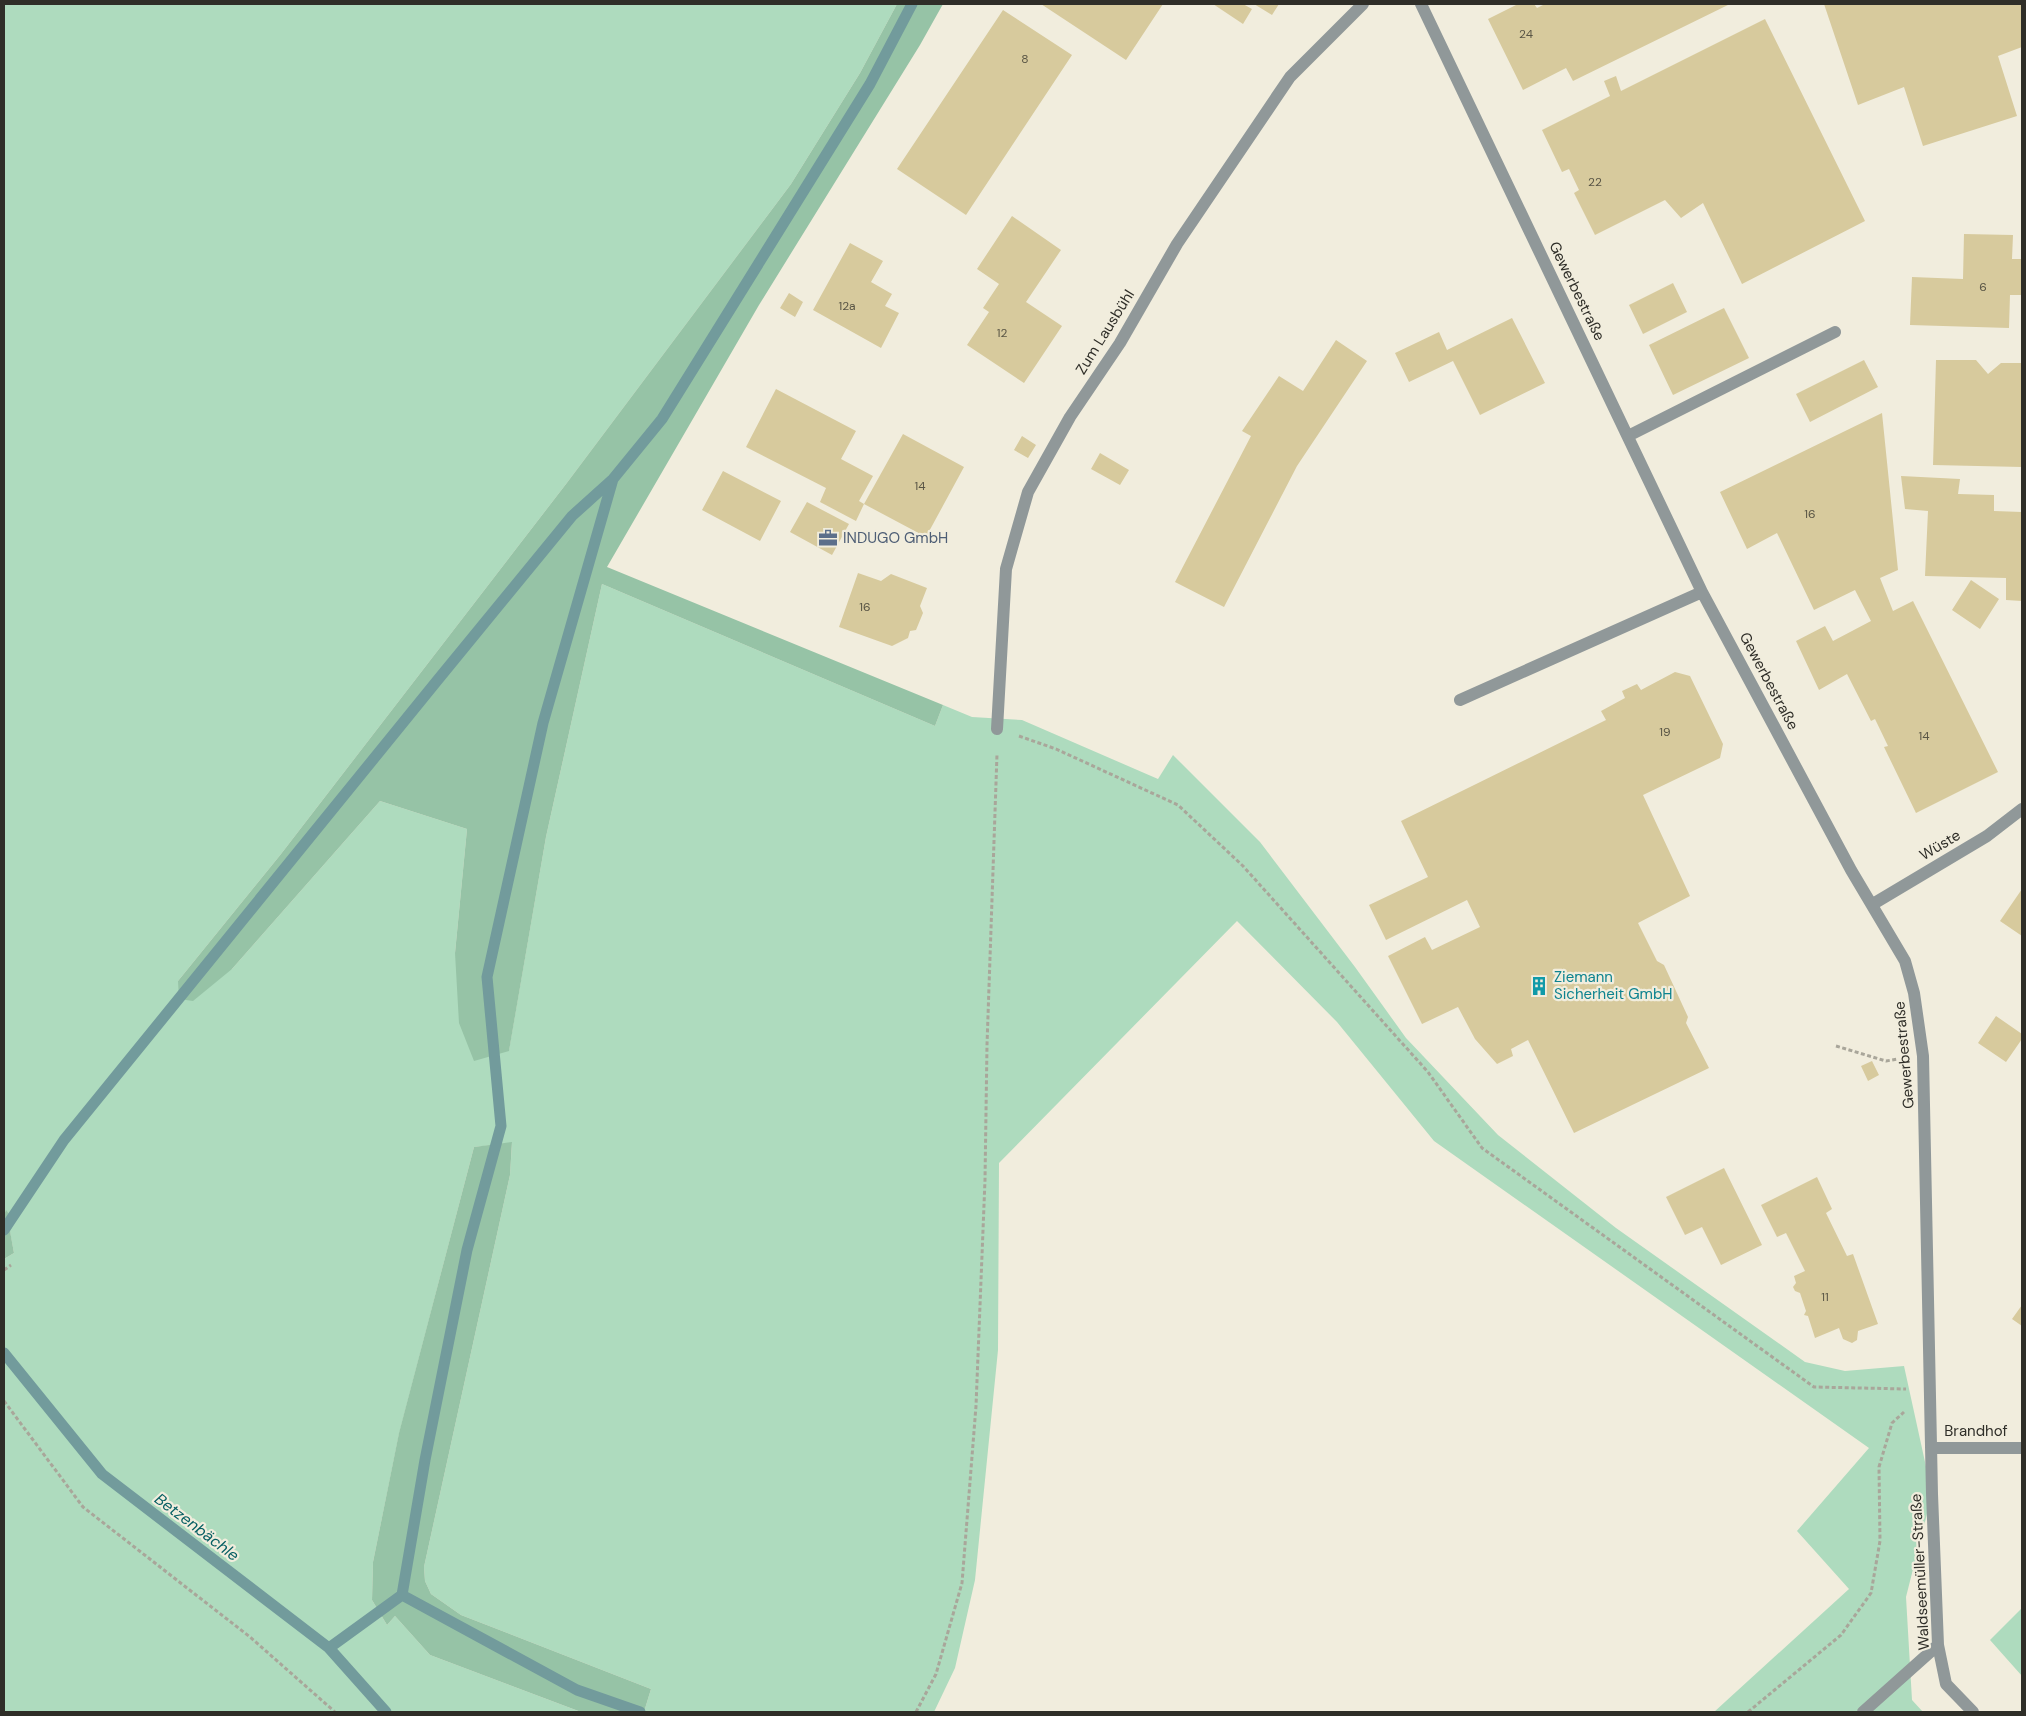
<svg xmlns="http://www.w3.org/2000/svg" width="2026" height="1716" viewBox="0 0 2026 1716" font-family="'DM Sans',sans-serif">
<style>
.green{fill:#aedbbe}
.forest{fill:#96c3a6}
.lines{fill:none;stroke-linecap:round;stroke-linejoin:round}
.stream{stroke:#729b9c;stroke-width:11}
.building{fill:#d7ca9d}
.path{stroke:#a9a69a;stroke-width:3;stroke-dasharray:4 2.5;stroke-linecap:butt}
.minor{stroke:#909899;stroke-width:12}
.labels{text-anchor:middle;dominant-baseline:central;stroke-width:4.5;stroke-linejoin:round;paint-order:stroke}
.number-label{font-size:12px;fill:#595545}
.street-label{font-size:15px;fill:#2f2e28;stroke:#f1eddd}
.service-label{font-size:15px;fill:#4e5e75;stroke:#f1eddd;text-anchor:start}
.culture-label{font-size:15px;fill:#0d838f;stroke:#f1eddd;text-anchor:start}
.water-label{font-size:16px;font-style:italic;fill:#065f63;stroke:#f1eddd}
</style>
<rect width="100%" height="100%" fill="#f1eddd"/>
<path class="green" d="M4,4H897L860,73L791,184L566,484L281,854L178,981L232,969L380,801L467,829L455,953L509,1050L546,837L602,584L935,726L943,705L972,717L1022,720L1158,779L1173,755L1260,842L1355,967L1406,1038L1498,1135L1616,1228L1805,1362L1845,1371L1904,1366L1932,1494L1906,1597L1912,1700L1923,1712H1714L1849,1589L1797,1531L1869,1448L1434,1141L1337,1022L1237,921L999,1163L998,1350L975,1580L955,1668L934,1712H644L651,1689L461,1615L431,1594L425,1581L424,1567L510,1175L512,1143L474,1147L399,1434L373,1562L372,1600L387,1625L395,1616L430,1655L581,1712H4V1259L14,1253L6,1211L4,1215Z
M2022,1608V1676L1990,1640Z"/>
<path class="forest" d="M897,4H943L920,45L759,305L607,567L943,705L935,726L602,584L546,837L509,1051L474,1061L459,1023L455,953L467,829L380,801L232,969L193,1001L179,999L178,981L281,854L566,484L791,184L860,73Z
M512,1142L510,1175L424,1567L425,1581L431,1594L461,1615L651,1689L644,1712H581L430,1655L395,1616L387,1625L372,1600L373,1562L399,1433L474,1147Z
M6,1210L15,1222L10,1231L14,1253L4,1259V1215Z"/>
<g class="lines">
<path class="stream" d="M4,1230L64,1140L436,682L572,516L613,479L662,419L870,84L912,4
M4,1353L102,1474L329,1648L386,1712
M402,1595L425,1460L467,1250L501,1126L487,977L543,723L613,479
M329,1648L402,1595L577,1690L640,1712"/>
</g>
<path class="building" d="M1041,4H1163L1126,60Z
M1213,4H1243L1252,9L1243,24Z
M1254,4H1279L1272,15Z
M1518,4H1534L1537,8L1545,4H1730L1573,81L1566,68L1523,90L1488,19Z
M1824,4H2022V47L1998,56L2017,116L1923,146L1904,87L1858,105Z
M1003,10L1072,55L966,215L897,169Z
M1765,19L1865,221L1742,284L1703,203L1681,218L1665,200L1595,235L1574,193L1579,190L1569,169L1562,172L1542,130L1610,96L1604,81L1616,76L1621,91Z
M1012,216L1061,250L1026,302L1062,326L1024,383L967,345L989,312L983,308L999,284L977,269Z
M1964,234L2013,235L2012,259H2022V295H2010L2009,328L1910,325L1912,277L1963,279Z
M850,243L883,261L871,282L892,294L885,306L899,313L881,348L813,310Z
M1673,283L1687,312L1643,334L1629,305Z
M789,293L803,302L795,317L780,308Z
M1724,308L1749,358L1673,395L1649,345Z
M1512,318L1545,383L1480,415L1453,361L1409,382L1395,353L1439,332L1447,350Z
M1336,340L1367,361L1297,466L1224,607L1175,582L1251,436L1242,431L1279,376L1303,391Z
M1864,360L1878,387L1810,422L1796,394Z
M1936,360H1976L1988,374L2001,363H2022V467L1933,465Z
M776,389L856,431L841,459L873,476L859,501L864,504L856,521L820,502L826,488L746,447Z
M1882,413L1898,570L1880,578L1893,611L1913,601L1998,772L1916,813L1884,747L1888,746L1875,719L1871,721L1847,674L1819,690L1796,641L1825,626L1833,641L1871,621L1855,590L1814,610L1777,533L1747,549L1720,492Z
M903,434L964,467L926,537L864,504Z
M1022,436L1036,445L1028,458L1014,450Z
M1100,453L1129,470L1120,485L1091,469Z
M723,471L781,501L760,541L702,510Z
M1901,476L1960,479L1958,494L1994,495V511L2022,512V601L2006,600V578L1925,576L1928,511L1905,509Z
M807,502L849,524L832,555L790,532Z
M858,573L881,581L891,574L927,588L920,606L923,613L916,630L910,631L908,638L892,646L839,627Z
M1971,580L1999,599L1980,629L1952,610Z
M1675,672L1690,676L1723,744L1720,758L1643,795L1690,896L1638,923L1657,961L1664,965L1688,1017L1686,1023L1709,1068L1574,1133L1528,1040L1511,1049L1513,1056L1497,1064L1475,1039L1458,1007L1422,1024L1388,956L1425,937L1432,950L1480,927L1467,900L1386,940L1369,905L1428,877L1401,821L1606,720L1601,711L1625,698L1622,691L1637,684L1641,690Z
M2022,889V936L2000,921Z
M1996,1016L2022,1034V1039L2006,1062L1978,1043Z
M1872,1061L1879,1075L1868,1081L1861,1066Z
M1724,1168L1762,1245L1721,1265L1702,1227L1685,1235L1666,1197Z
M1817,1177L1832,1209L1826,1213L1847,1256L1853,1254L1878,1324L1858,1331L1857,1340L1852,1343L1843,1339L1839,1328L1815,1338L1808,1316L1804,1315L1806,1311L1800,1293L1795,1291L1793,1287L1796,1283L1794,1276L1805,1271L1786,1233L1777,1237L1761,1205Z
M2022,1305V1326L2012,1319Z"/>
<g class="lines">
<path class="path" d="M1019,736L1056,749L1178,805L1243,866L1428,1072L1482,1148L1814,1387L1906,1389
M1836,1046L1886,1061L1898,1059
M4,1270L11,1265
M4,1401L83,1507L250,1637L335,1712
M916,1712L936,1674L962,1583L976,1406L985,1180L987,1045L997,754
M1748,1712L1841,1635L1871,1593L1880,1541L1879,1467L1892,1423L1904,1412"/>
<path class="minor" d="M1421,4L1702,592L1851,870L1905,961L1914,993L1923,1056L1932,1494L1938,1645L1946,1684L1973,1712
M1628,436L1835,332
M1460,700L1702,592
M997,729L1006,569L1028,492L1070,417L1120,343L1177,244L1290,77L1363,4
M1873,904L1987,836L2022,809
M1931,1448H2022
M1863,1712L1938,1645"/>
</g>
<defs>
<g id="office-bare" transform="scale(1.5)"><path d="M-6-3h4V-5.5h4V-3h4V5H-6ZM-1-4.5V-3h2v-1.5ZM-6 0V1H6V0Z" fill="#5c6f8a" stroke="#f1eddd" stroke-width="2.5" paint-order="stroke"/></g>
<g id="building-bare" transform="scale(1.5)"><path d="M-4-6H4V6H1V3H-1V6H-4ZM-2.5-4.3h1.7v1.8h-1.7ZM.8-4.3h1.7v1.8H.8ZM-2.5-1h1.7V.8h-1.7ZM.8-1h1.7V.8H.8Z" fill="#0f9aa8" stroke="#f1eddd" stroke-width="2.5" paint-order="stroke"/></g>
</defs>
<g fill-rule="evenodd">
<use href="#office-bare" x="828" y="538"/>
<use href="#building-bare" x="1539" y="986"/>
</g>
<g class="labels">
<g class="number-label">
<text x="1526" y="34">24</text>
<text x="1025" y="59">8</text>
<text x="1595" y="182">22</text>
<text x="1983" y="287">6</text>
<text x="847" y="306">12a</text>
<text x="1002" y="333">12</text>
<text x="920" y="486">14</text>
<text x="1810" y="514">16</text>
<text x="865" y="607">16</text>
<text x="1665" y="732">19</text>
<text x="1924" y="736">14</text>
<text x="1825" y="1297">11</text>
</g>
<g class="street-label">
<text transform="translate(1577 291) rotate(64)">Gewerbestraße</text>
<text transform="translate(1105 332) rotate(-58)">Zum Lausbühl</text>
<text transform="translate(1769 681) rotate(62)">Gewerbestraße</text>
<text transform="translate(1940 845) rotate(-31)">Wüste</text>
<text transform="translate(1904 1055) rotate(-95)">Gewerbestraße</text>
<text x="1976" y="1431">Brandhof</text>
<text transform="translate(1920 1572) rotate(-93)">Waldseemüller-Straße</text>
</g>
<g class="service-label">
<text x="843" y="538">INDUGO GmbH</text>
</g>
<g class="culture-label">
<text x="1554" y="977">Ziemann<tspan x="1554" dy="17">Sicherheit GmbH</tspan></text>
</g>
<g class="water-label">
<text transform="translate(197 1527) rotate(37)">Betzenbächle</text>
</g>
</g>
<rect width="2026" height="1716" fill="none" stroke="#2f2e28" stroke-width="10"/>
</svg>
